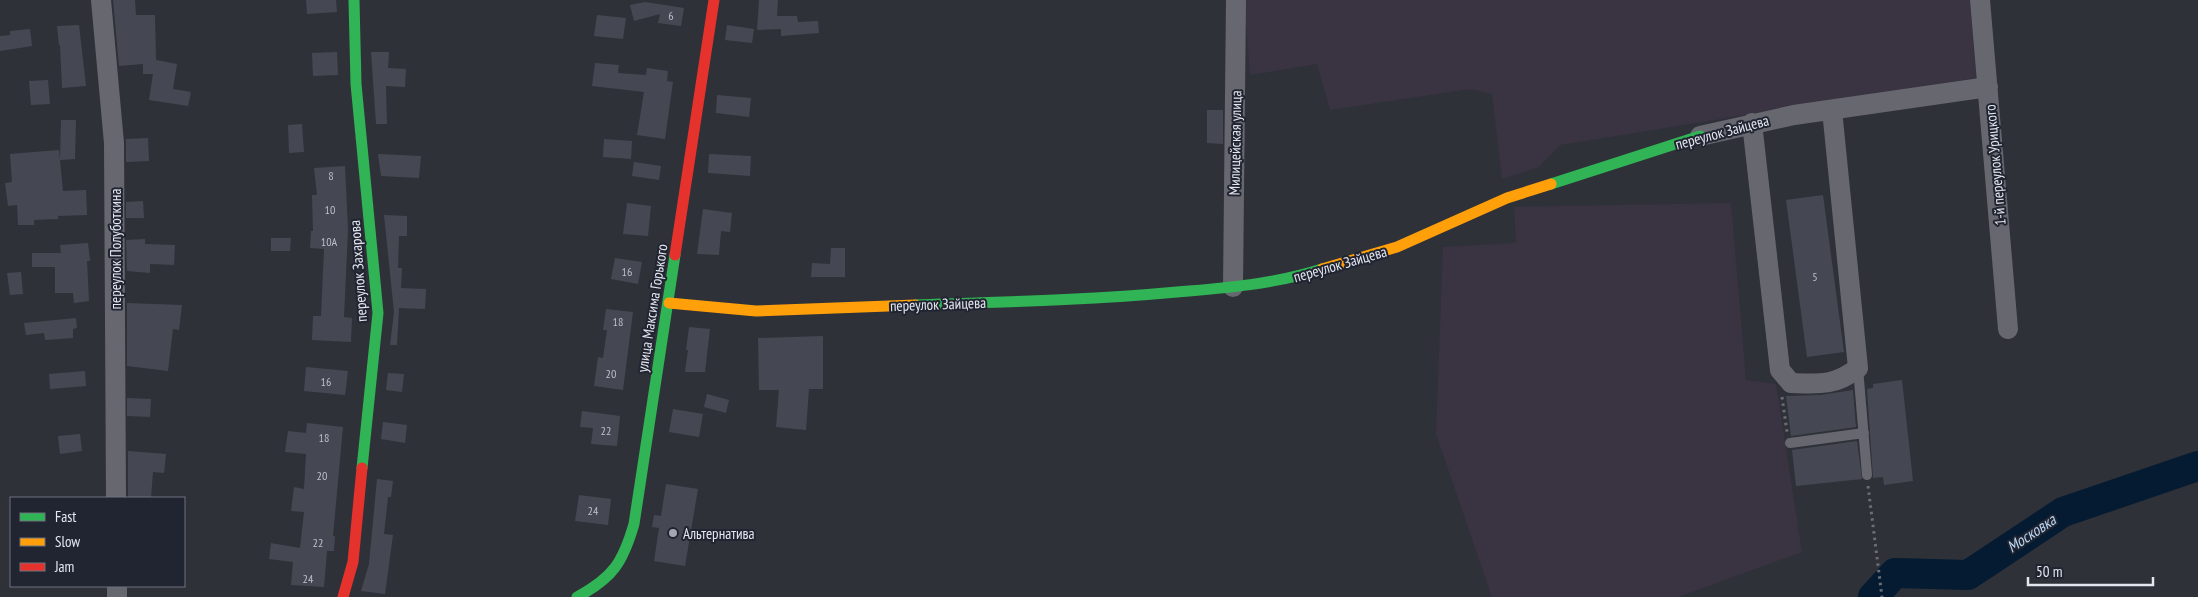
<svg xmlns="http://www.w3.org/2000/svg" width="2198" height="597" viewBox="0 0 2198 597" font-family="'PT Sans Narrow',sans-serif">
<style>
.industrial{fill:#3a3342}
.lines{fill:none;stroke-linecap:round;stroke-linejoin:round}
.river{stroke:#041b32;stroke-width:30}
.building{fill:#454852}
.path{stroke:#6d6e74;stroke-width:3;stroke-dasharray:2.5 4;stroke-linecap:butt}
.lane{stroke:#67686f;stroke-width:10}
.street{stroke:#67686f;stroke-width:20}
.fast{stroke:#30b455;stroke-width:11}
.slow{stroke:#ff9f0a;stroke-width:11}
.jam{stroke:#e5322d;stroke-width:11}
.poi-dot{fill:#a5a7b0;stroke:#212532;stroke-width:2}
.labels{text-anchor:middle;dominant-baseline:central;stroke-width:4;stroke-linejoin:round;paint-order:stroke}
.number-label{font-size:12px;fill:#bcbfc8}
.street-label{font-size:15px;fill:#e4e7f0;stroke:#212532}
.poi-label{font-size:15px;fill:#e4e7f0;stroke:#212532;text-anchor:start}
.water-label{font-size:16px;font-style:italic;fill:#b9d8f5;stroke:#212532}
</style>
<rect width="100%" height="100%" fill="#2f3138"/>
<path class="industrial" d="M1244,0H1970L1976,78L1560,145L1539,167L1502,179L1492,94L1471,89L1330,110L1317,64L1250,75Z
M1731,203L1746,380L1776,384L1802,552L1678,597H1492L1436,434L1443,247L1516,243L1514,207Z"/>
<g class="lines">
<path class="river" d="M1873,597L1895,573L1968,575L2063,512L2198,466"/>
</g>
<path class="building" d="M113,0H135L136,15H155L156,60L177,64L173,89L191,92L188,106L149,100L153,74H143V64L119,66Z
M306,0H336L337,12L307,14Z
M759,0H778L777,16H797L798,22L818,21L819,33L781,36V29L757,30Z
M645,2L684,8L681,26L658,23L660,14L634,21L630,5Z
M597,15L626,18L623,39L594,36Z
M79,25L86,86L62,88L60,45H59L57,26Z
M727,25L754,29L752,43L725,40Z
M30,29L32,46L0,51V36L10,35V31Z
M337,52L338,75L313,76L312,53Z
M371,52H389L388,68L406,69L405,87L386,86L387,124H376Z
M595,63L619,65L618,73L646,75L647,68L668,71L667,81L673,82L665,139L637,135L644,92L592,86Z
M48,80L50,104L31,105L29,81Z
M717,95L751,98L749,117L716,113Z
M1207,110H1223V144L1207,143Z
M61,120H76L75,159L60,160Z
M302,124L304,152L289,153L288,125Z
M148,138L149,161L126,162V139Z
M604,139L632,141L631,159L603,157Z
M59,150L63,191L86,190L87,215L58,216V219L34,220V225H18L17,205L8,206L5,183L12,182L10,154Z
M378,154L421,156L419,178L381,176Z
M709,154L751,156L750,176L708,173Z
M634,162L661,166L659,180L632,176Z
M345,166L348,230L344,317L352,318L351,342L312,340L313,316H321L324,249L310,248L311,231H313L312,195H317L314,168Z
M1823,195L1844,352L1807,357L1786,200Z
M143,201L144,218H126V202Z
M627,203L651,206L648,236L623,234Z
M703,209L732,213L730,232L721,231L719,255L697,254Z
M384,215L407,216V236H399L398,268H402L401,288L426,289L425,309L399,308L397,345H390L394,312Z
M271,238H291L290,251H271Z
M145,239V244L175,245L174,265L150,264V273L127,271L126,240Z
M88,243L90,261H87L89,301L74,303L73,293H55V267H32V253H61L60,245Z
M831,248H845V277H811L812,263L830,264Z
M615,258L642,262L638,284L611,279Z
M21,272L23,294L10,295L7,273Z
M127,303L182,305L179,330L173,329L168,371L127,366Z
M606,309L633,312L623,390L594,386L598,357L603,358L607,330H603Z
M76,318L77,328L73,329V338L45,340L44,333L26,335L24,323Z
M689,327L710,329L705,372H685L688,350H686Z
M823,336V389H809L806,430L776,427L779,390H759L758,338Z
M306,367L348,371L345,395L304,391Z
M85,371L86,386L50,389L49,374Z
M388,373L404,374L402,392L386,390Z
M1902,380L1913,481L1884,485L1883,477L1873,478L1867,389L1873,388V384Z
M1853,390L1856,427L1791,436L1786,396L1820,395Z
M707,394L729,400L726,413L704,407Z
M127,398L151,399L150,417L127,416Z
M673,409L703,414L699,437L669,432Z
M582,411L620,416L617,446L591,444L593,428L580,427Z
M383,422L407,425L405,443L381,439Z
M307,423L343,427L333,536H335L334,551H327L324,587L291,585L293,562L269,559L271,543L300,548L304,512L291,511L294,487L304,489L306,454L285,452L288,431L306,433Z
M80,434L82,451L60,454L58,436Z
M1857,441L1862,479L1796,486L1792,450Z
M128,451L166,454L164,473L153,472L151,498H128Z
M377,479L393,481L391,497H388L384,534L393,535L385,594L361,591L369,564Z
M666,484L698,489L685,566L654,561L659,528L652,527L654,515L661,516Z
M579,495L611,499L608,525L575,521Z"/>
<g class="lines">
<path class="path" d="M1782,397L1787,432
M1868,486L1882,597"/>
<path class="lane" d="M1858,368L1867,475
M1790,443L1864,433"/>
<path class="street" d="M101,0L114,143L116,498
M1980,0L2008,329
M1752,123L1780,370L1791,383C1819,384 1835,386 1858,368L1832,110
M1700,136L1794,115L1988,87
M1233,287L1236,0
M117,586V597"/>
<path class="fast" d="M354,0L356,84L378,313L362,468
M1551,184L1700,136
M915,305C1003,302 1090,300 1177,292C1226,288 1275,284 1322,269
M577,597C613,578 623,562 634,524L675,255"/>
<path class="slow" d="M1322,269L1397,247L1507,198L1551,184
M669,303L756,311L915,305"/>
<path class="jam" d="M675,255L714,0
M343,597L353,562L362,468"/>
</g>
<circle class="poi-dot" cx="673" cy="533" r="5"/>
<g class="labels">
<g class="number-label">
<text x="671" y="15">6</text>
<text x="331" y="175">8</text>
<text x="330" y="209">10</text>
<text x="329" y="241">10А</text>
<text x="627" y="271">16</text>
<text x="1815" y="276">5</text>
<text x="618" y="321">18</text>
<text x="611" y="373">20</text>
<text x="326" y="381">16</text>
<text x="606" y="430">22</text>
<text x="324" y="437">18</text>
<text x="322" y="475">20</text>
<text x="593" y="510">24</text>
<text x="318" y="542">22</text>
<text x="308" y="578">24</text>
</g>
<g class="street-label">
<text transform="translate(1722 132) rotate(-15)">переулок Зайцева</text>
<text transform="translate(1235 143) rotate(-89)">Милицейская улица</text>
<text transform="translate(1995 165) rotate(-95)">1-й переулок Урицкого</text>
<text transform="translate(115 249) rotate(-90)">переулок Полуботкина</text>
<text transform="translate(1340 264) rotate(-16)">переулок Зайцева</text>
<text transform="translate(358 271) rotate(-94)">переулок Захарова</text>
<text transform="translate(938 304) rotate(-2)">переулок Зайцева</text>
<text transform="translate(652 308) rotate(-81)">улица Максима Горького</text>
</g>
<g class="poi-label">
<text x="683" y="533">Альтернатива</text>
</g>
<g class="water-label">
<text transform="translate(2031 533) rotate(-34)">Московка</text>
</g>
</g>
<rect x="10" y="497" width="175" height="90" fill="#212532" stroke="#6f737e"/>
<rect x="20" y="513" width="25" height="8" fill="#30b455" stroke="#6f737e"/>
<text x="55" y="522" font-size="15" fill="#e4e7f0">Fast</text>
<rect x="20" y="538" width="25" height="8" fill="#ff9f0a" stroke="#6f737e"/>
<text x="55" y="547" font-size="15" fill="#e4e7f0">Slow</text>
<rect x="20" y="563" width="25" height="8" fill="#e5322d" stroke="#6f737e"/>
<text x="55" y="572" font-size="15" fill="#e4e7f0">Jam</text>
<path d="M2028 577v8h125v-8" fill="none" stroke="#e4e7f0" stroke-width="2.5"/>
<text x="2036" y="577" font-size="15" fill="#e4e7f0" stroke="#212532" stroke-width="4" paint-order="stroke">50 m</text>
</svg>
